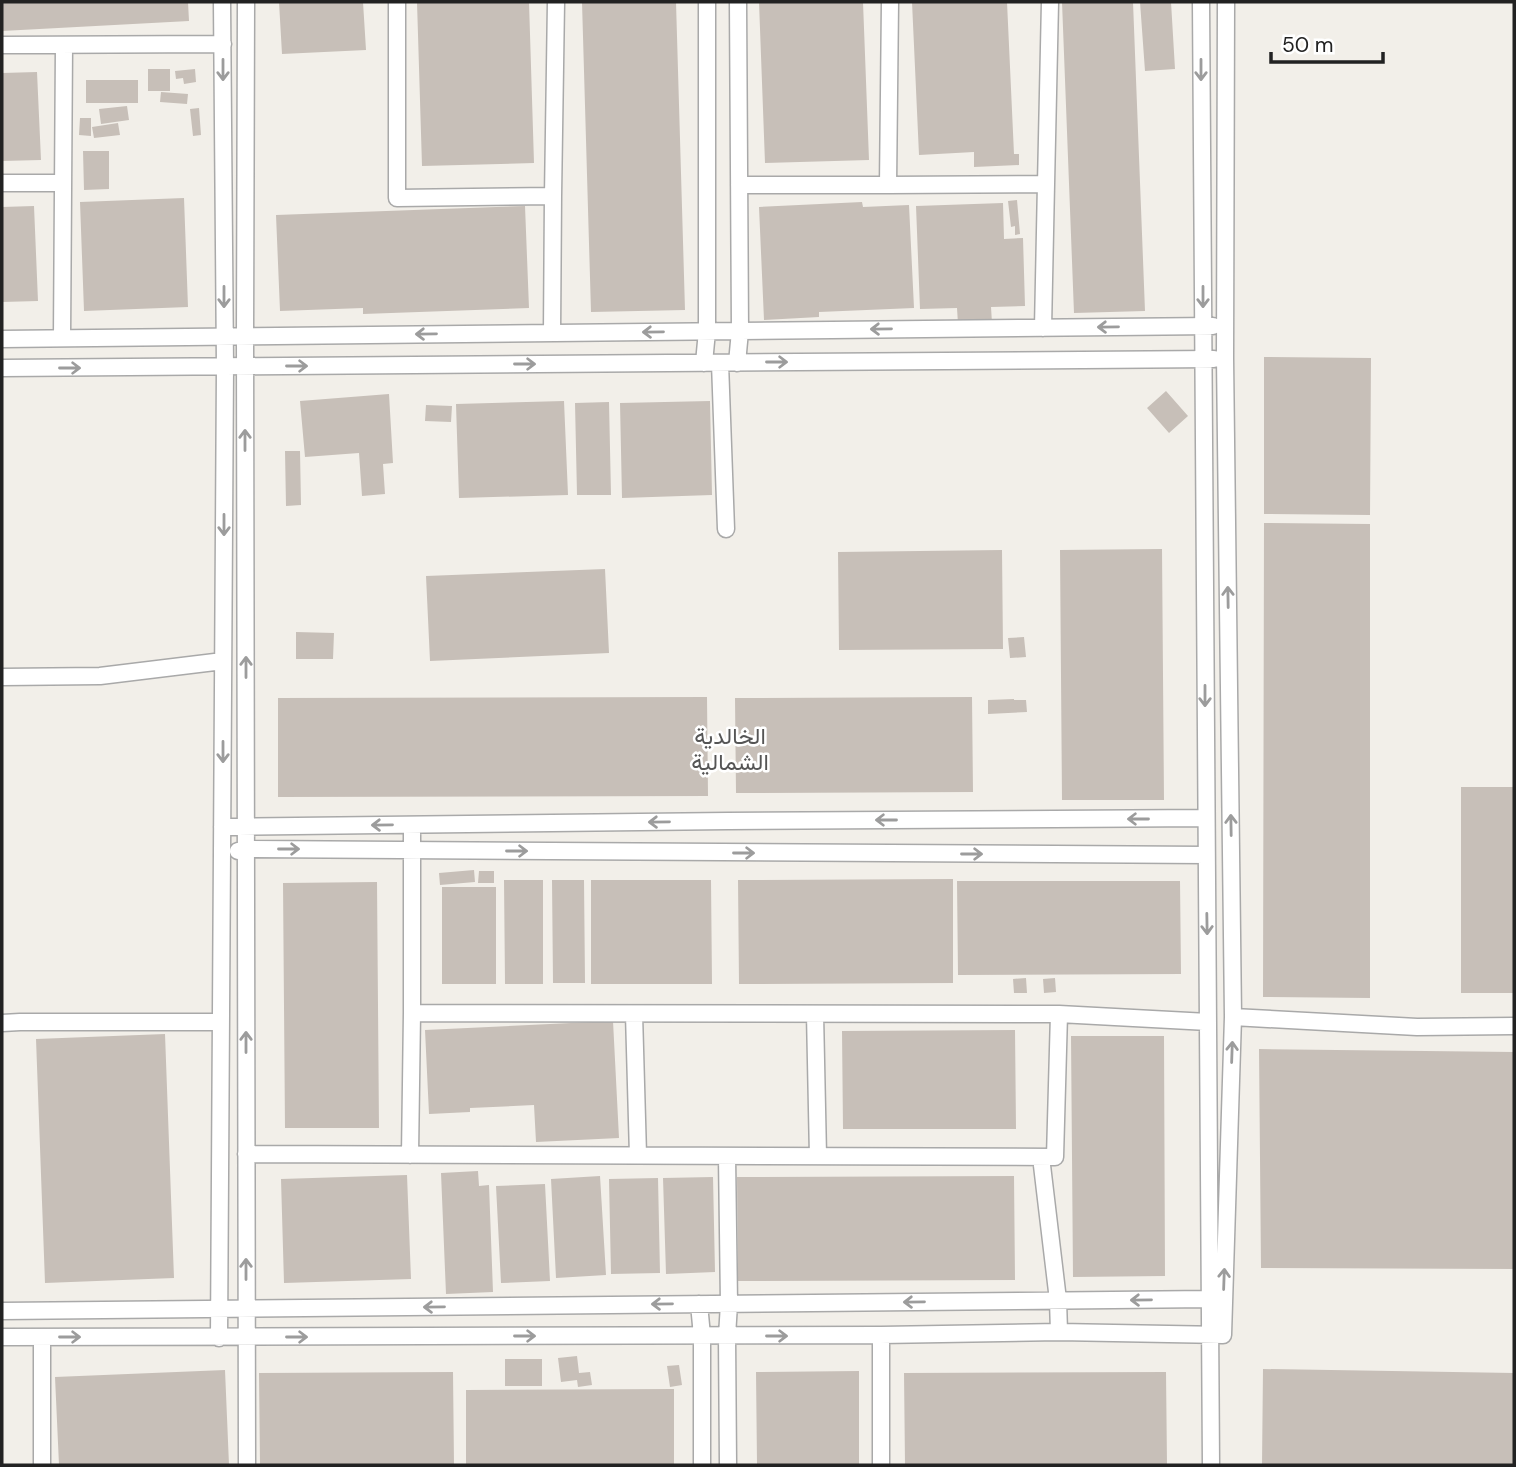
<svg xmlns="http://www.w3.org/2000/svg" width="1516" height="1467" viewBox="0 0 1516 1467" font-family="'DM Sans',Vazirmatn,sans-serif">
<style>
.building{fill:#c7bfb8}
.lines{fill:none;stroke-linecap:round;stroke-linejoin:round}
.street-casing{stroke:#a9a9a9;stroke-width:19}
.street{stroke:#fff;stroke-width:16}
.oneway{stroke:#9c9c9c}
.labels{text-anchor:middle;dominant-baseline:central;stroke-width:5;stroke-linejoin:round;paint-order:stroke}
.neighbourhood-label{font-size:23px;fill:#555;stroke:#fff}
</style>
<rect width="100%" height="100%" fill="#f2efe9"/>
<path class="building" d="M2,2H188L189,21L2,31Z
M279,2H363L366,50L282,54Z
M417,2H529L534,163L422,166Z
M582,2H676L685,310L591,312Z
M759,2H863L869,160L765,163Z
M912,2H1007L1014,154H1019V165L974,167V152L919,155Z
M1062,2H1133L1145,311L1074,313Z
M1140,2H1171L1175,69L1145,71Z
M148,69H170V91H148Z
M195,69L196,82L184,84L183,78L176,79L175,71Z
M37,72L41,160L2,161V73Z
M86,80H138V103H86Z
M161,92L188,94L187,104L160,102Z
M127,106L129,120L101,124L99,109Z
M199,108L201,135L193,136L190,109Z
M80,118H91V136L79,135Z
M118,123L120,135L94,138L92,127Z
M83,151H109V189L84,190Z
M184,198L188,307L84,311L80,202Z
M1017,200L1020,234L1015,235V226L1011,227L1008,201Z
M862,202L863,207L909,205L914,308L819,312V317L764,320L759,207Z
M1003,203L1004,239L1023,238L1025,306L991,307L992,323L958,324L957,308L920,309L916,206Z
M34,206L38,301L2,302V207Z
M525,206L529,308L363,314V308L280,311L276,215Z
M1264,357L1371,358L1370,515L1264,514Z
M1166,391L1188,416L1169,433L1147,408Z
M389,394L393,463L383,464L385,494L362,496L359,453L305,457L300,401Z
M564,401L568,495L459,498L456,404Z
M710,401L712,495L622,498L620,403Z
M609,402L611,495H577L575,403Z
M426,405L452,406L451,422L425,421Z
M285,451H300L301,505L286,506Z
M1264,523L1370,524V998L1263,997Z
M1162,549L1164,800H1062L1060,550Z
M1002,550L1003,649L839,650L838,552Z
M605,569L609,653L430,661L426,576Z
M296,632L334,633L333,659H296Z
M1024,637L1026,657L1010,658L1008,638Z
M707,697L708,796L278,797V698Z
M972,697L973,792L736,793L735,698Z
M1014,699V700H1026L1027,712L988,714V700Z
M1461,787H1514V993H1461Z
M474,870L475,882L440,885L439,873Z
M479,871H494V883H478Z
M953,879V983L739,984L738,880Z
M504,880H543V984H505Z
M552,880H584L585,983H553Z
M591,880H711L712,984H591Z
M957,881H1180L1181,974L958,975Z
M377,882L379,1128H285L283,883Z
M442,887H496V984H442Z
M1026,978L1027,993H1014L1013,979Z
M1055,978L1056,992L1044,993L1043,979Z
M613,1021L619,1138L536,1142L534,1105L470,1108V1112L429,1114L425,1030Z
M1015,1030L1016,1129H843L842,1031Z
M165,1034L174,1278L45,1283L36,1039Z
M1071,1036H1164L1165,1276L1073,1277Z
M1259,1049L1514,1052V1269L1261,1268Z
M478,1171L479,1186L489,1185L493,1292L446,1294L441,1173Z
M407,1175L411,1279L284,1283L281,1179Z
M600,1176L606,1275L556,1278L551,1179Z
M1014,1176L1015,1280L738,1281L737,1177Z
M713,1177L715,1272L666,1274L663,1178Z
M658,1178L660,1273L611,1274L609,1179Z
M545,1184L550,1281L501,1283L496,1186Z
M577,1356L579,1373L590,1372L592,1385L578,1387L577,1380L561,1382L558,1358Z
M505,1359H542V1386H505Z
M679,1365L682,1385L670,1387L667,1366Z
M1263,1369L1514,1373V1465H1262Z
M225,1370L229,1465H59L55,1377Z
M859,1371V1464H757L756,1372Z
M453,1372L454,1465H260L259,1373Z
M1166,1372L1167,1465H905L904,1373Z
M674,1389V1465H466V1390Z"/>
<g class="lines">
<g class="street-casing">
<path id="street" d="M246,2L245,336L247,1465
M397,2V198L553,196L556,2
M1201,2L1211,1465
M2,45L223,44
M2,183H63
M1046,184L1050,2
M739,185H888L890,2
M888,185L1046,184L1043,328
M552,333L553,196
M62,338L64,45
M2,339L1213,326
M704,363L707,331V2
M720,363L726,529
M737,363L740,331L738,2
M2,368L1214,359
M2,677L100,676L223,661
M412,825V1013L1059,1014
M222,827L728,821L1206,818
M238,851L246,849L1206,855
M634,1014L638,1155
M815,1014L818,1156
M1233,1017L1417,1027L1514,1026
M2,1023L20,1022H220
M246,1154L1055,1157L1059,1014L1208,1022
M410,1155L412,1013
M727,1156L729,1304L727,1336L728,1465
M1041,1157L1058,1300L1059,1332
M699,1304L702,1336V1465
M2,1311L1209,1299
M881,1335V1465
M2,1337L881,1335L1059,1332L1223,1335L1233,1017L1225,358L1226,2
M42,1337V1465
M219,1338L225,367L222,2"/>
</g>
<use href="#street" class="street"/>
</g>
<defs><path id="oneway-shaft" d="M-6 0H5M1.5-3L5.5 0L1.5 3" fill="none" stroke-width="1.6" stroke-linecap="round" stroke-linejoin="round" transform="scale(1.75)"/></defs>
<g class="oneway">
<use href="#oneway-shaft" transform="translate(223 70) rotate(90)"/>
<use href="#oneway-shaft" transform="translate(1201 70) rotate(90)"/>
<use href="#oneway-shaft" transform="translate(224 297) rotate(90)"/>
<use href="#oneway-shaft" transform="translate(1203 297) rotate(90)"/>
<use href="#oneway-shaft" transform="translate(1108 327) rotate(179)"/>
<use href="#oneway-shaft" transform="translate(881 329) rotate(179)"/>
<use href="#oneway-shaft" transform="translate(653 332) rotate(179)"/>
<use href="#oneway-shaft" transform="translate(426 334) rotate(179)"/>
<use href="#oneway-shaft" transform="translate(777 362)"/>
<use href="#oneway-shaft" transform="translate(525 364)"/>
<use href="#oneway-shaft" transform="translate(297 366)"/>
<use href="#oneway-shaft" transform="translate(70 368)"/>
<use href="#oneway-shaft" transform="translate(245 440) rotate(-90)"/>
<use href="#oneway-shaft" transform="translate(224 525) rotate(90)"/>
<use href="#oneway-shaft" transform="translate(1228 597) rotate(-91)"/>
<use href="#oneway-shaft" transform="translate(246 667) rotate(-90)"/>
<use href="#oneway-shaft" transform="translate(1205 696) rotate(90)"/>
<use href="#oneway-shaft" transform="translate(223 752) rotate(90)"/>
<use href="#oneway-shaft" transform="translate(1138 819) rotate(180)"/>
<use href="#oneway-shaft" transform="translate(886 820) rotate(180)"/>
<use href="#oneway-shaft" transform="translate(659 822) rotate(179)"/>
<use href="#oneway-shaft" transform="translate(382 825) rotate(179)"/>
<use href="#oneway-shaft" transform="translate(1231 825) rotate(-91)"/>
<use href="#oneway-shaft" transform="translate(289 849)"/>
<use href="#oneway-shaft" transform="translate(517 851)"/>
<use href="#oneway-shaft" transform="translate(744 853)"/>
<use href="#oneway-shaft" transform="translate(972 854)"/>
<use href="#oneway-shaft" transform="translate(1207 924) rotate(89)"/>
<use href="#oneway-shaft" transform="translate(246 1042) rotate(-90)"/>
<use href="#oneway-shaft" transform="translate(1232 1052) rotate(-88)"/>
<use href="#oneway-shaft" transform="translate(246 1269) rotate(-90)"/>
<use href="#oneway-shaft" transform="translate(1224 1279) rotate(-88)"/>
<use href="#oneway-shaft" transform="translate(1141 1300) rotate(179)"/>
<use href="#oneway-shaft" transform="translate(914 1302) rotate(179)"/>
<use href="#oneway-shaft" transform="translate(662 1304) rotate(179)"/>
<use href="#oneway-shaft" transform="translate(434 1307) rotate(179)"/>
<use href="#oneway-shaft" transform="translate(525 1336)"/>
<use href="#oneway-shaft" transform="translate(777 1336)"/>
<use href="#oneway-shaft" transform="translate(70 1337)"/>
<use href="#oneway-shaft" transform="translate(297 1337)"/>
</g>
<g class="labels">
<g class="neighbourhood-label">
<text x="730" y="736">الخالدية<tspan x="730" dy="26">الشمالية</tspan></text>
</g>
</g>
<rect width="1516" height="1467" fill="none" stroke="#222222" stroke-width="7"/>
<path d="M1271 52v10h112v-10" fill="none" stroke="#222222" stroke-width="3.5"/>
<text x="1282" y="52" font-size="21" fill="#222222" stroke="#ffffff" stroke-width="5" paint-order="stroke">50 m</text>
</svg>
